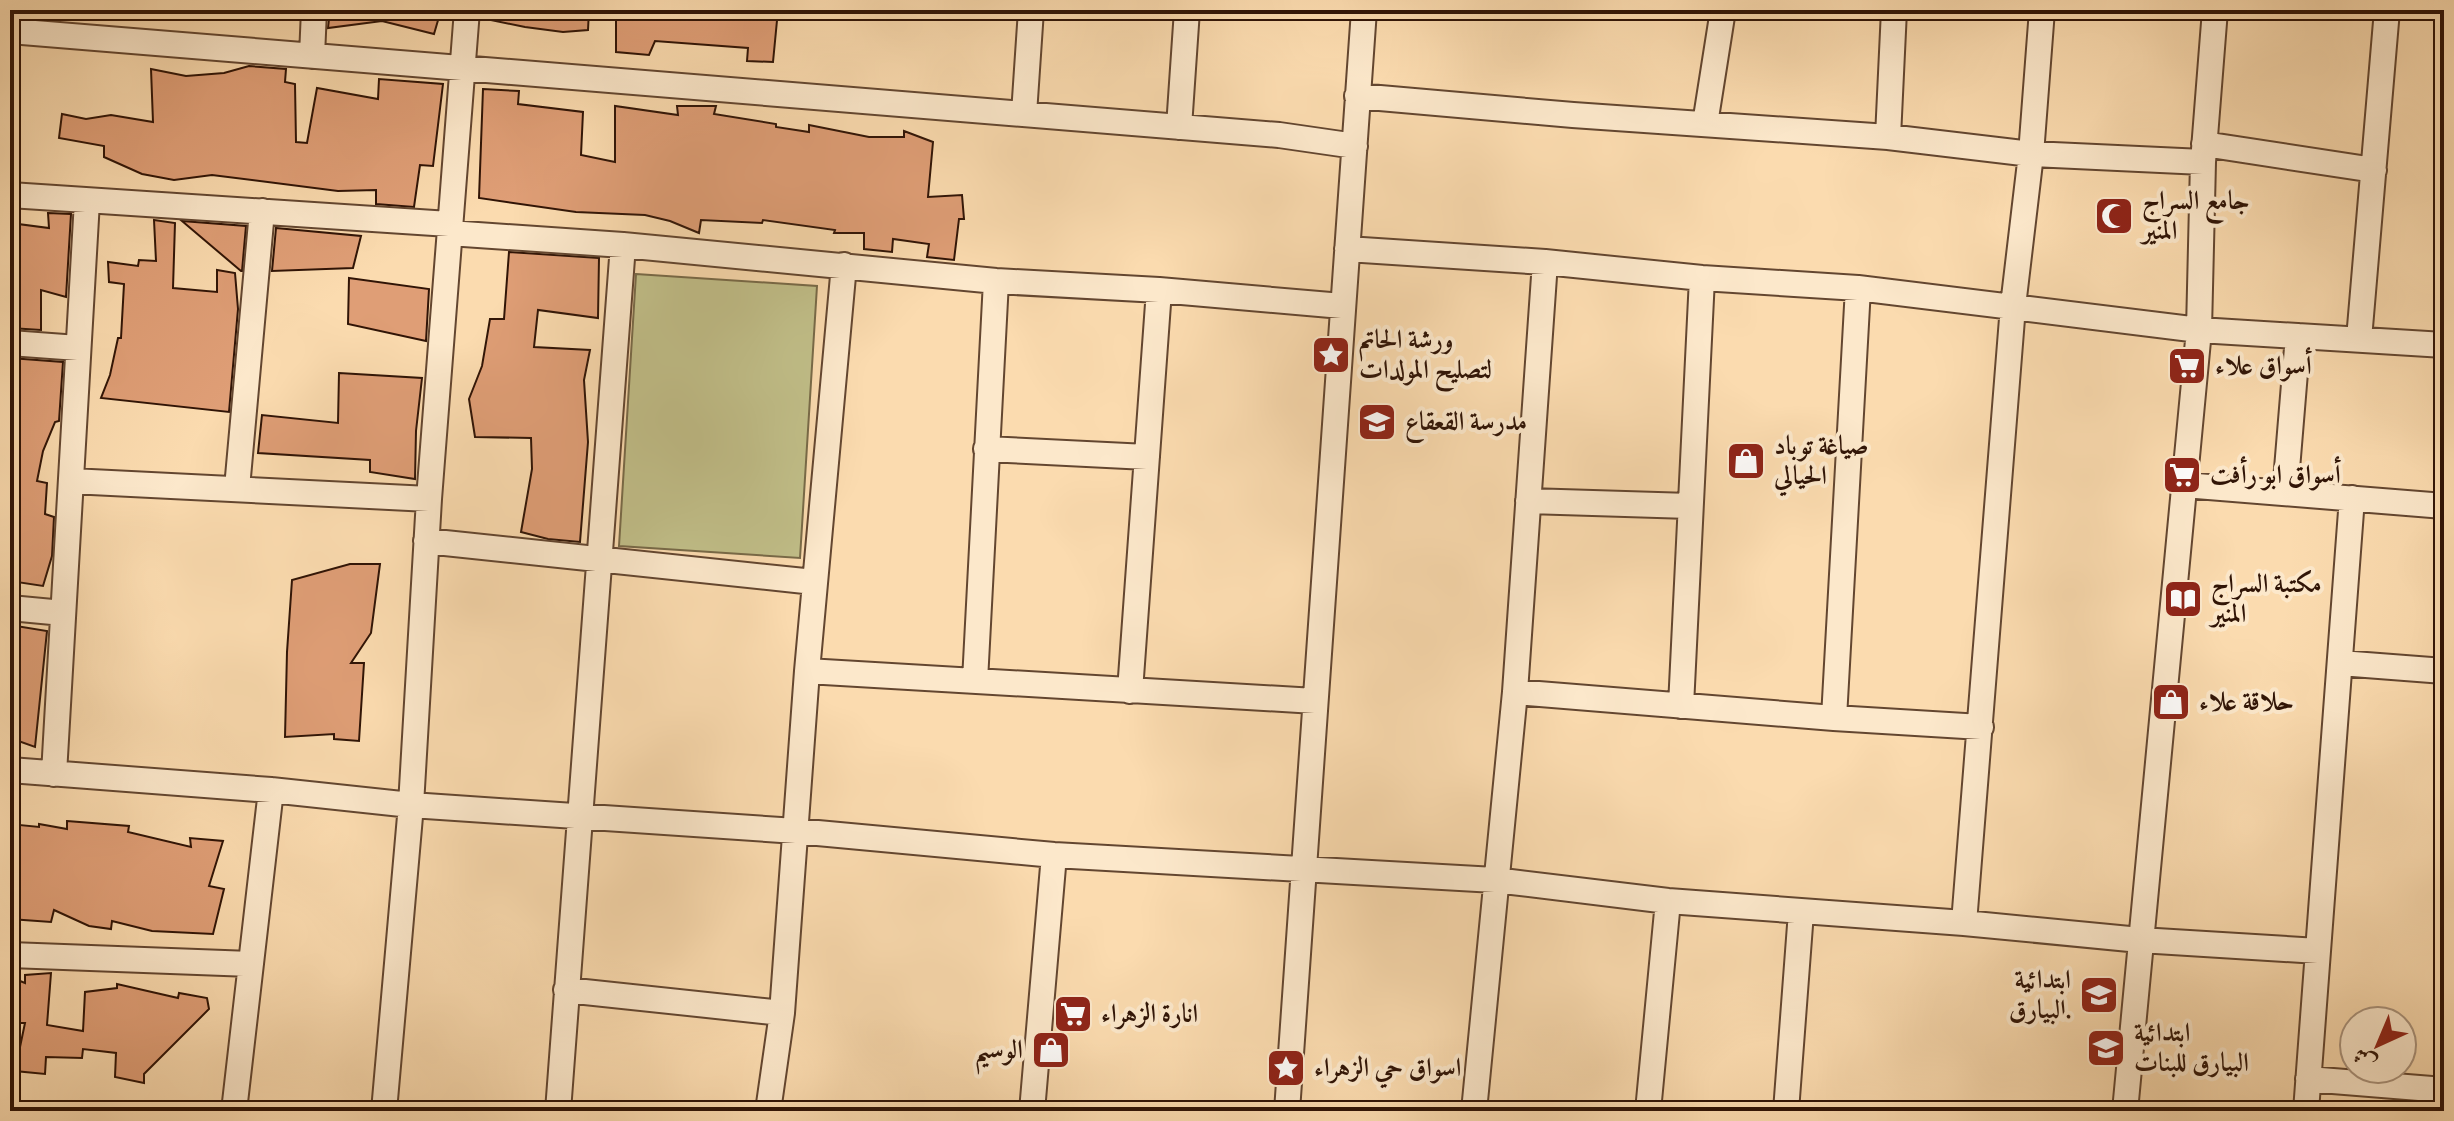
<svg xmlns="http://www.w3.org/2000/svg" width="2454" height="1121" viewBox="0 0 2454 1121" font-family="'IM FELL Double Pica',Amiri,serif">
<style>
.green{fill:#c1bf89;stroke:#786a48;stroke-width:2}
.building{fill:#df9e76;stroke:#301406;stroke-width:2}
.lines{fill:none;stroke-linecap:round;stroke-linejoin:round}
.minor-casing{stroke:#634630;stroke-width:28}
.minor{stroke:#fce8cb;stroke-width:24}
.labels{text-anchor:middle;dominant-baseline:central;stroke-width:8;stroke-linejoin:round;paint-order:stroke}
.poi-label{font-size:26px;font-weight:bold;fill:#301406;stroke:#fce8cb;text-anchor:start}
</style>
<rect width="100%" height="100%" fill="#fbdbaf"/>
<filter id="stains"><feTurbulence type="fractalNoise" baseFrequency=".0025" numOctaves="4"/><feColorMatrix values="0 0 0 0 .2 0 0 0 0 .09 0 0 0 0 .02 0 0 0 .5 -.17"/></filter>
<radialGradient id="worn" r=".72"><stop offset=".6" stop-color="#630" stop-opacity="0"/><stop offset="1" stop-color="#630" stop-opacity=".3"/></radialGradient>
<path class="green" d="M636,274L817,286L800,558L619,546Z"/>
<path class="building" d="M330,10H441L434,34L382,21L328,28Z
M482,10H589L588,30L563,32L525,27L481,18Z
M616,10H778L773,62L747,61L748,48L655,41L649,55L616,52Z
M249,66L286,69L285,82L295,84L296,142L307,143L317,88L378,99L379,79L443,84L433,166L420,165L414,207L376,204V190L338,191L212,175L174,180L142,174L104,157V146L59,138L62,114L86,119L111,115L153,122L151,69L186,76L224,73Z
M483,89L519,91L518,104L583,112L581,155L615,162V106L678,115L677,106H716L714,114L776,124V127L809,132V125L869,137H904V131L933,142L928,197L962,195L964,219H959L954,260L927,257L929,244L893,239L892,252L864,249V233H834L835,230L763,220L762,223L701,220L699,233L670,221L645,215L576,212L479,198Z
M48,213L71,214L66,297L41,290V330L10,328V223L49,228Z
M154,220L175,223L173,288L217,292V270L235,273L238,309L229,412L101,398L110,375L118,338H121L124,284L109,282L108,262L138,266L139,260L156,261Z
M182,221L246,226L242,271H241Z
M276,228L361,236L353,268L272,271Z
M509,252L599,258L598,318L538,310L534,347L590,350L584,380L588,442L580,542L548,539L521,532L532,469L531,438L475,437L469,399L482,366L490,319H504Z
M349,278L429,289L426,341L348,324Z
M10,358L63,362L59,421L55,422L43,451L37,481L47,483L45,514L54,517L52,556L43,586L10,581Z
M339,373L422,378L416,431L415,479L370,472V460L258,453L262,415L338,423Z
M350,564H380L371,633L351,663H364L359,741L334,739V734L285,737L287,652L292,580Z
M10,625L47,631L35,747L10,738Z
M67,821L129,826L128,832L191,847L190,838L223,841L209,886L224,889L213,934L152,931L112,921L111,929L89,926L54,910L51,922L10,919V824L39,827V824L67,829Z
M51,973L47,1025L83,1031L85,992L117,988V984L178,998L179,993L207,998L209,1009L144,1074V1083L115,1077L116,1053L83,1049L82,1058L46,1057L45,1074L15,1071L25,1023H10V977L25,983V975Z"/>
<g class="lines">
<g class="minor-casing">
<path id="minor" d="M2215,10L2203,162L2199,330L2444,345
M10,31L1279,135L1355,146
M312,56L314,10
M1357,96L1573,115L1888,137L2031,154L2203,162
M1024,114L1031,10
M1705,124L1723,10
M1179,127L1187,10
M1888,137L1894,10
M2204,144L2374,170
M10,195L449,224
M449,233L623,245L996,281L1159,290L1342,306
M1347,249L1545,262L1702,278L1858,288L2199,330L2125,1111
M2359,339L2387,10
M10,343L78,348
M986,449L1147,457
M71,481L429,499
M2184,485L2444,506
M237,488L262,211
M2285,493L2298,336
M1528,501L1690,506
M426,541L814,582
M10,608L63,613
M2340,663L2444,671
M807,671L1315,701
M975,681L996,281
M1130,691L1159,290
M1515,692L1834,718L1981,727
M1681,706L1702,278
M1834,718L1858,288
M10,770L271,790L411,805L796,831L1054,855L1495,880L1668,901L1964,923L2140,940L2318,951
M54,774L87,201
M1964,923L2013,306L2031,154L2042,10
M10,955L251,964
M566,990L782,1013
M2308,1079L2444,1090
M234,1111L271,790
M384,1111L411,805L429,499L467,10
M558,1111L623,245
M768,1111L782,1013L807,671L844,265
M1032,1111L1054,855
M1287,1111L1364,10
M1474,1111L1515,692L1545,262
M1648,1111L1668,901
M1786,1111L1801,912
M2306,1111L2352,498"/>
</g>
<use href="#minor" class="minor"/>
</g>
<defs>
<g id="mosque-square" transform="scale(2)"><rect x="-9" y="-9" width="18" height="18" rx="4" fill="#8f2418" stroke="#fce8cb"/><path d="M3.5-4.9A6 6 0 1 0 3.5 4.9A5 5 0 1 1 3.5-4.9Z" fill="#fff"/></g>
<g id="sight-square" transform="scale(2)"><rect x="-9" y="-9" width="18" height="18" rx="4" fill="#8f2418" stroke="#fce8cb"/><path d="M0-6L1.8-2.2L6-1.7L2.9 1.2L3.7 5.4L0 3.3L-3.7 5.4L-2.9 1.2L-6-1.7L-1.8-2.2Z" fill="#fff"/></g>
<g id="supermarket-square" transform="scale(2)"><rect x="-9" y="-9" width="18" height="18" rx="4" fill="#8f2418" stroke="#fce8cb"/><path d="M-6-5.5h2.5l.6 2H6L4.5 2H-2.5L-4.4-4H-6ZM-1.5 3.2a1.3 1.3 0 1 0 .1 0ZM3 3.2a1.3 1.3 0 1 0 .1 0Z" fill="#fff"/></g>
<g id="school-square" transform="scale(2)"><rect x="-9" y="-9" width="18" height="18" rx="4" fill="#8f2418" stroke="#fce8cb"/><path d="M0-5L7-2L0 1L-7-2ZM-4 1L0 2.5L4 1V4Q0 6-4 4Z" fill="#fff"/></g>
<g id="shop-square" transform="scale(2)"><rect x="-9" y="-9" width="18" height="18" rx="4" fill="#8f2418" stroke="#fce8cb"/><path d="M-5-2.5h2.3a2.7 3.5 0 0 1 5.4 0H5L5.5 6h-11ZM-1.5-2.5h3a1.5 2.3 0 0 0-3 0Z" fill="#fff"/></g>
<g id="library-square" transform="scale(2)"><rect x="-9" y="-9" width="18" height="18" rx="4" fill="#8f2418" stroke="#fce8cb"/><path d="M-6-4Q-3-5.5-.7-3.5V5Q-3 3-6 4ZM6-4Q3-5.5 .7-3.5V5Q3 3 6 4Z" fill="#fff"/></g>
</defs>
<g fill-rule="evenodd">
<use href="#mosque-square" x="2114" y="216"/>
<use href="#sight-square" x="1331" y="355"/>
<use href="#supermarket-square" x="2187" y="366"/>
<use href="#school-square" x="1377" y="422"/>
<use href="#shop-square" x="1746" y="461"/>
<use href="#supermarket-square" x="2182" y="475"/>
<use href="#library-square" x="2183" y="599"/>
<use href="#shop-square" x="2171" y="702"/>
<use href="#school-square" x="2099" y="995"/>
<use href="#supermarket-square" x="1073" y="1014"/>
<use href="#school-square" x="2106" y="1048"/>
<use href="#shop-square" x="1051" y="1050"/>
<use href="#sight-square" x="1286" y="1068"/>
</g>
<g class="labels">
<g class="poi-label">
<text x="2142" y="201">جامع السراج<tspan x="2142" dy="30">المنير</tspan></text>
<text x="1359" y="340">ورشة الحاتم<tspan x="1359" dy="30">لتصليح المولدات</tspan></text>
<text x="2215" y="366">أسواق علاء</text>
<text x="1405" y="422">مدرسة القعقاع</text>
<text x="1774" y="446">صياغة توباد<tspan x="1774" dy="30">الحيالي</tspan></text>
<text x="2210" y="475">أسواق ابو رأفت</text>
<text x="2211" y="584">مكتبة السراج<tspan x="2211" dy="30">المنير</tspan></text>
<text x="2199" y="702">حلاقة علاء</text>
<text x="2071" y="980" text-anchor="end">ابتدائية<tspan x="2071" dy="30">البيارق.</tspan></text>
<text x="1101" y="1014">انارة الزهراء</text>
<text x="2134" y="1033">ابتدائية<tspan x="2134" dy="30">البيارق للبنات</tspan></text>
<text x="1023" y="1050" text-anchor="end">الوسيم</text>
<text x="1314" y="1068">اسواق حي الزهراء</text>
</g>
</g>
<rect width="2454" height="1121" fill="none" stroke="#fbdbaf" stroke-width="40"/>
<rect x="12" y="12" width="2430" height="1097" fill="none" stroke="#301406" stroke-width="4"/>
<rect x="20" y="20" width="2414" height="1081" fill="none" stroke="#301406" stroke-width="2"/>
<g transform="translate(2378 1045) rotate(224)"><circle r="38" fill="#fce8cb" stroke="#aa937c" stroke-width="2"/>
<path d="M0-6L14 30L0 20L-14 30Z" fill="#8f2418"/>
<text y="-12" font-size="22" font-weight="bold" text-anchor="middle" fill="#301406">ش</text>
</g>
<rect width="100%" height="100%" filter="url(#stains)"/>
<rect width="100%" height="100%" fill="url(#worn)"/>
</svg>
